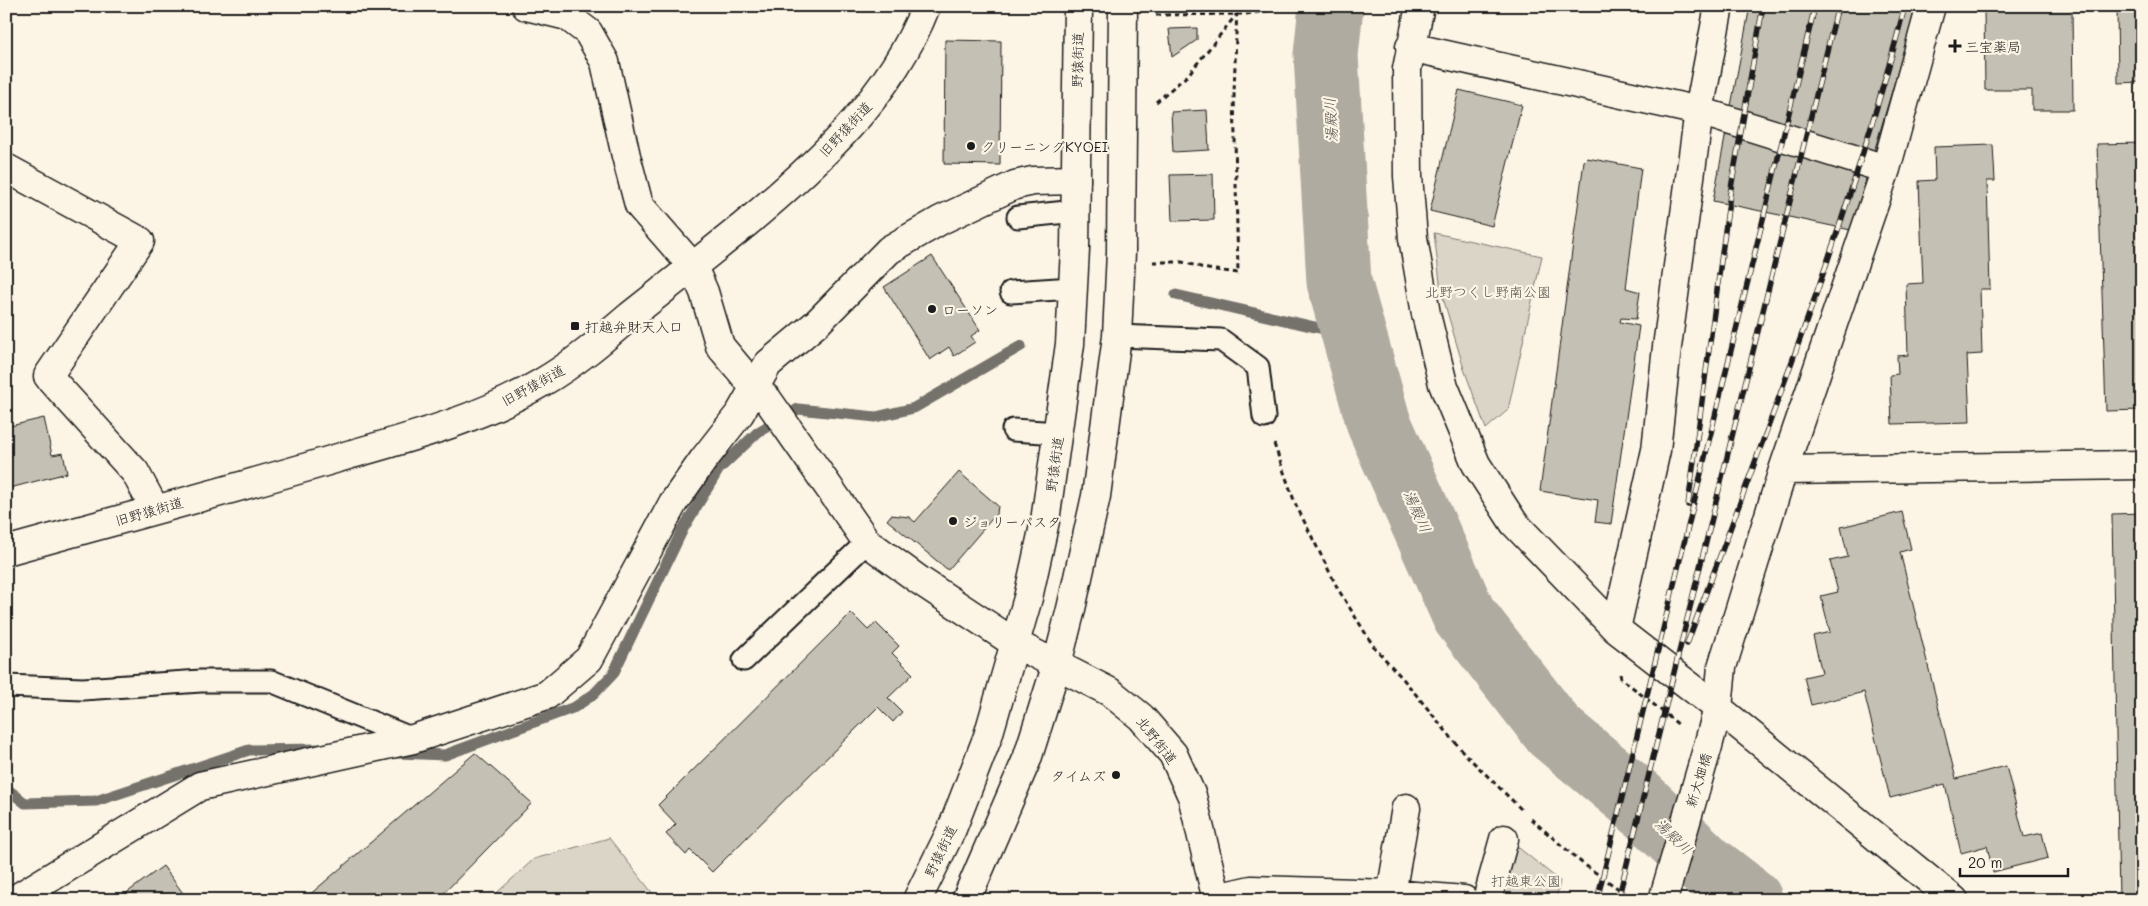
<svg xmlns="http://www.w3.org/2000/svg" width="2148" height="906" viewBox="0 0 2148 906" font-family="Mali,'Klee One',sans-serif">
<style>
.green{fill:#dbd5c8;stroke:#7c7872}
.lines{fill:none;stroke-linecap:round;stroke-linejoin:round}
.stream{stroke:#75726c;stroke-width:11}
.river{stroke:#b0aba1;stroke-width:65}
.building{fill:#c4c0b3;stroke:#1c1c1c}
.service-casing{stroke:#1c1c1c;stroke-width:25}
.minor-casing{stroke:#1c1c1c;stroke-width:31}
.tertiary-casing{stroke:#1c1c1c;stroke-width:31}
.secondary-casing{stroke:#1c1c1c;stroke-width:31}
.path{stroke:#1c1c1c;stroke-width:3;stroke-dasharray:5 4;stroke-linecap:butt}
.service{stroke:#fcf5e5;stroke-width:21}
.minor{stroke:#fcf5e5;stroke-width:28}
.tertiary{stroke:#fcf5e5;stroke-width:28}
.secondary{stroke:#fcf5e5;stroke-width:28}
.rail-casing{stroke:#1c1c1c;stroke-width:5.5}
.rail{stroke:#fcf5e5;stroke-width:4;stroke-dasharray:11;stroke-linecap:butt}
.poi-dot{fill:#1c1c1c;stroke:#fcf5e5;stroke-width:2}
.labels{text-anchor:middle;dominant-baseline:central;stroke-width:4.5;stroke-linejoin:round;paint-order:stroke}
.poi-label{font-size:14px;fill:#1c1c1c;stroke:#fcf5e5;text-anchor:start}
.street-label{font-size:14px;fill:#1c1c1c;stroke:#fcf5e5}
.park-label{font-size:14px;fill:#555450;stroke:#fcf5e5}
.water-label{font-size:15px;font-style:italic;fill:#575551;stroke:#fcf5e5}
</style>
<rect width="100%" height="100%" fill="#fcf5e5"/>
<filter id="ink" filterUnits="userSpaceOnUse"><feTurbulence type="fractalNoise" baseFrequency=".02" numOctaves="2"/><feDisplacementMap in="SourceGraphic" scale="10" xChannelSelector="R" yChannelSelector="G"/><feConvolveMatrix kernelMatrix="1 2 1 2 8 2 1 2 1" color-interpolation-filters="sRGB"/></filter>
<g filter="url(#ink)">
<path class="green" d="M1434,233L1542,256L1508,410L1486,429L1464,369L1441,291Z
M609,838L658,900H489L534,859Z
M1514,844L1560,881L1556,900H1501Z"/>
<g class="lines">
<path class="stream" d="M1176,295L1354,336
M397,753L445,755L575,707L594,694L613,674L683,529L719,469L758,432L798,409L876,417L914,408L1021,346
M6,788L25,803L96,801L249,750L321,749"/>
<path class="river" d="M1331,6L1326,55L1339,282L1379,424L1464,615L1554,731L1636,799L1706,866L1750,900"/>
</g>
<path class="building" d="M1750,6H1917L1851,230L1713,201Z
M1984,6H2072L2073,110H2032V90H1985Z
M2117,6H2142V82L2118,83Z
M1197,28V40L1172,57L1169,29Z
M945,40L1001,41L1000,165L944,164Z
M1459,90L1522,105L1492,226L1430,211Z
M1207,110L1209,150L1173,152L1171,112Z
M2142,143V410L2106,411L2097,144Z
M1993,145L1995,181H1987L1990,289H1980L1982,354L1967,355L1970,422L1892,424L1890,375L1898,374L1897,356L1908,355L1906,284L1923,283L1919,181L1935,180L1934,147Z
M1587,158L1641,168L1626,288L1640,292L1636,319L1621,318L1620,322L1639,326L1611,524L1595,522L1598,500L1540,491L1584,161Z
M1213,174L1214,220L1172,221L1170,175Z
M932,256L980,330L971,336L975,342L954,356L949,347L930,360L884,287Z
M44,418L52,455L63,453L67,473L6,489V427Z
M959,472L998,506L997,513L948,570L887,520L891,515L909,517L915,522Z
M1902,512L1911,549L1900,552L1956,779L2006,766L2024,837L2042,833L2048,858L1993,872L1987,846L1961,853L1945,784L1890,798L1864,692L1811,705L1804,677L1822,673L1813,636L1830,632L1821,596L1838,592L1830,561L1848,557L1841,527Z
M2142,513V900H2119L2112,514Z
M851,613L868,630L876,623L899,646L892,653L913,674L888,698L902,712L893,722L878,707L712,872L690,850L686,855L666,834L676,824L658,805Z
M475,753L532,803L437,900H310L307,897Z
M163,866L188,900H117Z"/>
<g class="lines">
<g class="service-casing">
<path id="service" d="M1018,217L1076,211
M1011,292L1073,288
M1117,336L1221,340L1258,367L1264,417
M1013,430L1058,433
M744,660L867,542
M6,686L83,689L201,681H271L413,739"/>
</g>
<g class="minor-casing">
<path id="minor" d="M526,6L567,16L588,32L605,62L626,156L639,205L693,267L704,292L720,346L755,388L768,400L867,542L919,580L1016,644
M1420,6L1407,69L1408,176L1413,238L1426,314L1443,384L1476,464L1514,523L1616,629L1718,708L1954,900
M1410,47L1699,111L1886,169
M6,168L140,241L48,376L135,472L155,509
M1783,470L2142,465
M1616,629L1656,450L1667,347L1699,111L1719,6
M1391,894L1406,808
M1216,898L1251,890L1391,894L1464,900
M14,900L200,786L413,739L547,695L589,659L673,503L704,459L740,413L768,364L817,323L889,250L941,220L1015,185L1033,181L1076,180
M1487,900L1504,839
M1663,900L1708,746L1718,708L1722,667L1783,470L1886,169L1931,6"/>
</g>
<g class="tertiary-casing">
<path id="tertiary" d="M6,551C117,520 228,491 338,458C408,438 478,420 541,383C574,364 602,340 630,316C668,286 706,256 743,226C816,165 891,97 926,6"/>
</g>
<g class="secondary-casing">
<path id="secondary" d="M1016,644L1110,692L1141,717L1173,754L1192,796L1217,900
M917,900L952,829L988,736L1028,598L1045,521L1070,344L1075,249L1078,6
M966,900L1027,759L1057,664L1071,609L1096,496L1117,336L1121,252L1123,6"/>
</g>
<path class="path" d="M1156,15L1246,14L1300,6
M1156,102L1188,75L1236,15
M1153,262H1182L1208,269L1238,273L1234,93L1237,6
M1274,444L1295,503L1338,589L1374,647L1404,680L1464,753L1521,809
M1620,674L1621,678L1679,725
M1531,819L1582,863L1630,897"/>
<use href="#service" class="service"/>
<use href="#minor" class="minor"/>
<use href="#tertiary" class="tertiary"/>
<use href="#secondary" class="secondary"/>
<g class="rail-casing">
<path id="rail" d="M1688,505L1730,194L1763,6
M1687,644C1765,434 1849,223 1905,6
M1597,900L1815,6
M1618,900L1838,6"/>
</g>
<use href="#rail" class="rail"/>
</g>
</g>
<g class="poi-dot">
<path d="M1952.5 38.5h5v5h5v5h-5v5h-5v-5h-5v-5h5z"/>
<circle cx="971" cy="146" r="5"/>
<circle cx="932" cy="309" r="5"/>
<rect x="570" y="321" width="10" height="10" rx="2.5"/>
<circle cx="953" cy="521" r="5"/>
<circle cx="1116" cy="775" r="5"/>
</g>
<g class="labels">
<g class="poi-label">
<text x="1965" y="46">三宝薬局</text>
<text x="981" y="146">クリーニングKYOEI</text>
<text x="942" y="309">ローソン</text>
<text x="585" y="326">打越弁財天入口</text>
<text x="963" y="521">ジョリーパスタ</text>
<text x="1106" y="775" text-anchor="end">タイムズ</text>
</g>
<g class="street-label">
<text transform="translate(1077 60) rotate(-89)">野猿街道</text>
<text transform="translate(845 129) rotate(-47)">旧野猿街道</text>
<text transform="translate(533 385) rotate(-29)">旧野猿街道</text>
<text transform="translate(1054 464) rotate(-82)">野猿街道</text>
<text transform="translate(149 511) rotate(-16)">旧野猿街道</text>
<text transform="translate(1157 740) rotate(52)">北野街道</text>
<text transform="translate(1698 780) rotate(-73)">新大畑橋</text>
<text transform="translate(940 851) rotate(-64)">野猿街道</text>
</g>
<g class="park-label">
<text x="1488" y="291">北野つくし野南公園</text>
<text x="1526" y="880">打越東公園</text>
</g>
<g class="water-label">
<text transform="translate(1330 120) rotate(-93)">湯殿川</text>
<text transform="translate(1418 511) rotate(66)">湯殿川</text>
<text transform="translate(1674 836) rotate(44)">湯殿川</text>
</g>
</g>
<rect width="2148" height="906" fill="none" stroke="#fcf5e5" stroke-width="25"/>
<rect x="12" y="12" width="2123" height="881" fill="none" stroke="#1c1c1c" stroke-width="2" filter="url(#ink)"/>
<path d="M1960 868v8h108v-8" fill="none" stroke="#1c1c1c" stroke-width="2.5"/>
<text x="1968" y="868" font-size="15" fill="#1c1c1c" stroke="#fcf5e5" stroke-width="4" paint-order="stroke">20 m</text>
</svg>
